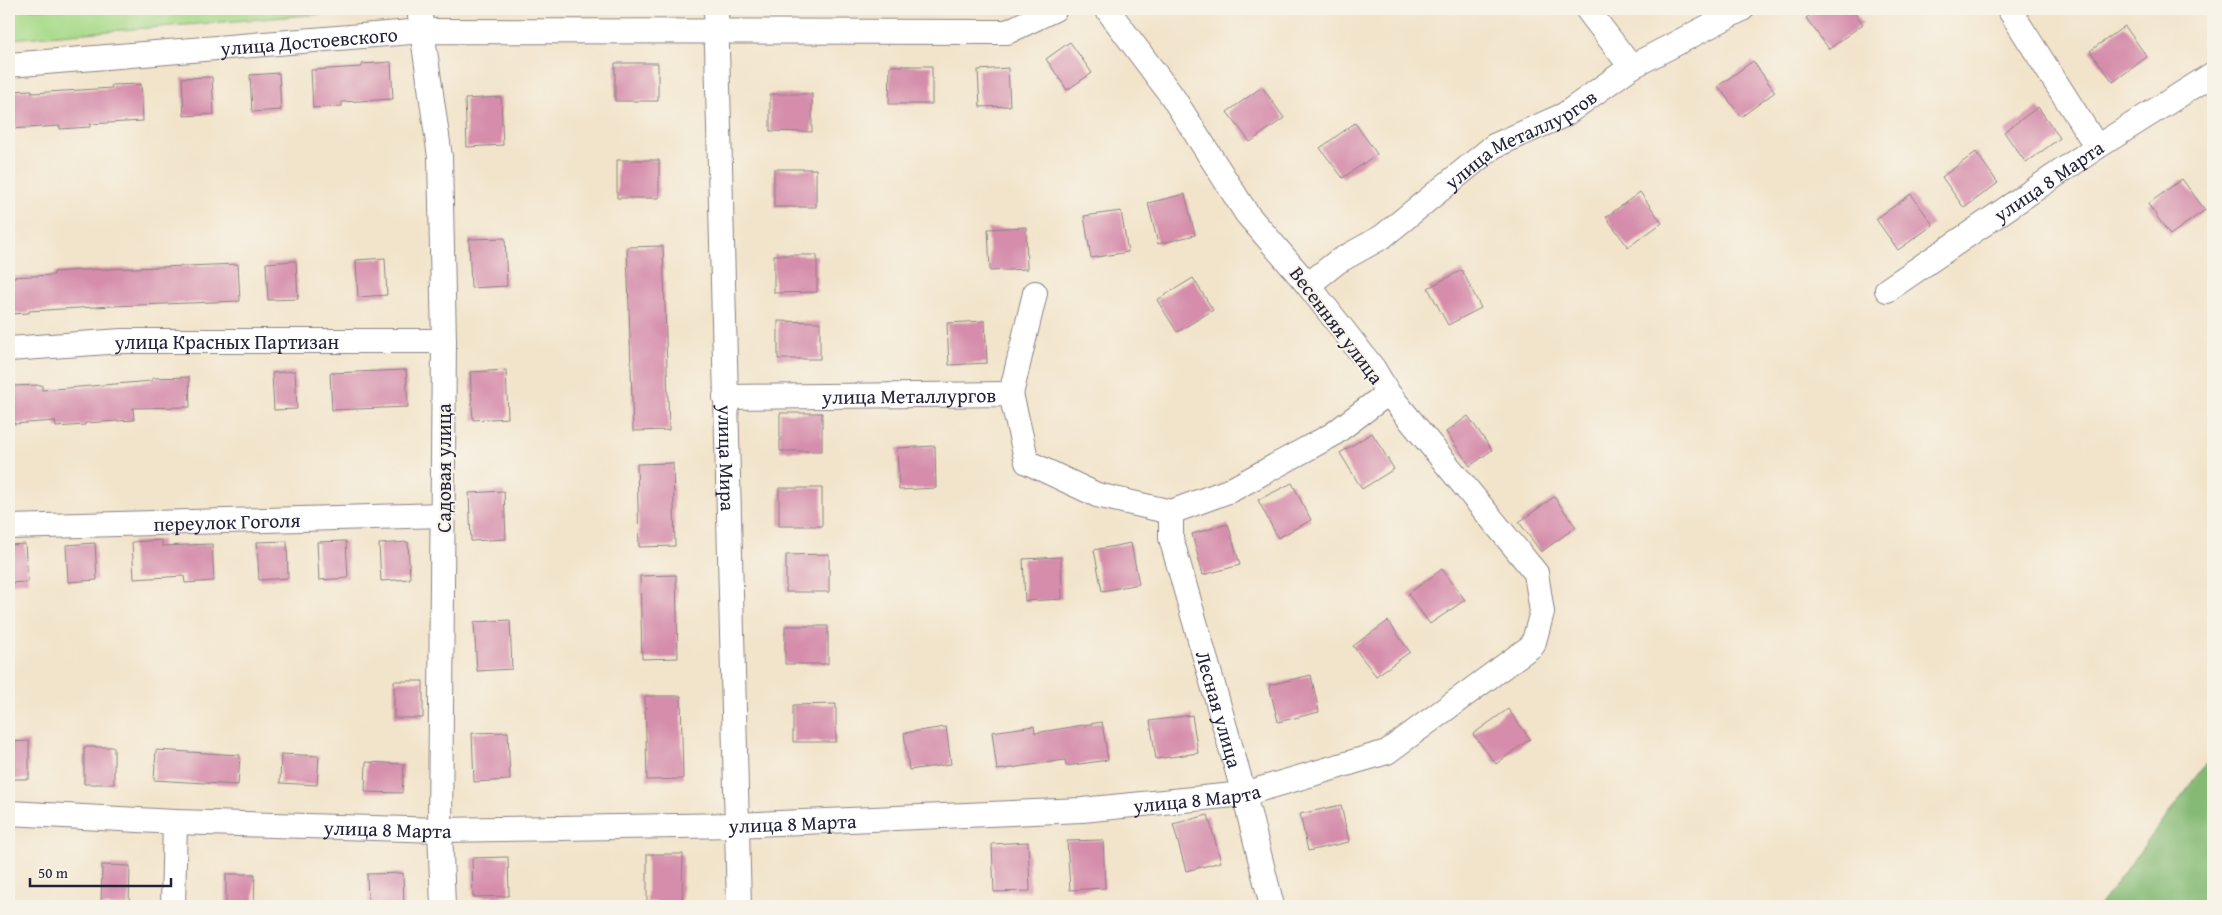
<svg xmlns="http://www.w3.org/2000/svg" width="2222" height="915" viewBox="0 0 2222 915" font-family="'Gentium Book Plus',serif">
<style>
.green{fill:#a7da89;stroke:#647e62}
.forest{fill:#85ba75;stroke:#546e58}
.building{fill:#d58dab}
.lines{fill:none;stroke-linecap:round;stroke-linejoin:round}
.minor-casing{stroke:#8a8383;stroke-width:26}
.minor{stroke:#fff;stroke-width:24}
.labels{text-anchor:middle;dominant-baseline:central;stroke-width:4;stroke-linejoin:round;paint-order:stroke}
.street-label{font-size:20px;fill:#22223b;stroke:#f7f3e8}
</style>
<rect width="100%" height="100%" fill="#f7f3e8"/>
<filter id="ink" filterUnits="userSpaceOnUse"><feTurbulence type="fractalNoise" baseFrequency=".02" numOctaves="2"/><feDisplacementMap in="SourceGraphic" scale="10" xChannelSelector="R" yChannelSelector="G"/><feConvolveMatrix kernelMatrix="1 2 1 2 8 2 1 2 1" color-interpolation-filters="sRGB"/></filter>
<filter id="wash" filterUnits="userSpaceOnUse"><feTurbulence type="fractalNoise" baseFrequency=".0096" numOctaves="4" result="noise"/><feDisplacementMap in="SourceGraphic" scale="20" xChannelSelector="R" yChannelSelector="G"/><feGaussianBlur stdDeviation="1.12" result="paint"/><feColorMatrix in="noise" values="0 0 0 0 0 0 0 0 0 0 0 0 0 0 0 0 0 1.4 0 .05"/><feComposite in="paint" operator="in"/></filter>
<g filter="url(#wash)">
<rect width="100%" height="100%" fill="#f2e4cb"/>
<path class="green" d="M9,9H386L9,39Z"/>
<path class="forest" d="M2213,754V906H2099Z"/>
<g id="blocks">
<path class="building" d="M1819,9H1852L1863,24L1829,49L1806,18Z
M2125,26L2147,57L2113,82L2090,51Z
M1070,42L1092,73L1067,90L1046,59Z
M1753,61L1775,92L1741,117L1718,86Z
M391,62L393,99L342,102V106L313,108L311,70L362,67V64Z
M615,63H658V101H615Z
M890,66H932V104H889Z
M1008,68L1010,106L980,107L978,70Z
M279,73L281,110L252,112L250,75Z
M212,77L214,114L184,116L182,78Z
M141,84L143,121L90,124V127L60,129V126L9,129V91L32,90V93L112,88L111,85Z
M1262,87L1284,118L1250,142L1227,112Z
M770,94H812V132L770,131Z
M501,97L503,145L467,147L465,99Z
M2038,107L2060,138L2026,163L2004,132Z
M1355,123L1377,154L1343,178L1320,148Z
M1976,152L1998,183L1964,208L1942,177Z
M617,160H659V198H617Z
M774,169H816V207H774Z
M2182,179L2205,210L2170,235L2148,204Z
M1640,192L1662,223L1628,247L1606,217Z
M1185,194L1195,235L1158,244L1148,203Z
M1911,194L1933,225L1898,250L1876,219Z
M1121,211L1128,252L1091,258L1084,216Z
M1026,227L1027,269L990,271L988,229Z
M505,238L507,286L471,288L469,239Z
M663,246L669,430L633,431L627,247Z
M774,255H817V292L774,293Z
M385,258L387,295L358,297L356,260Z
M296,261L298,299L268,300L266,263Z
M238,264L240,301L112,306L29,311V313L9,314V277L54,275V272L83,270Z
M1462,270L1481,308L1448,325L1428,288Z
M1193,278L1213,310L1177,332L1157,300Z
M778,321L820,322V359H778Z
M985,321L987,363L949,365L947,323Z
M406,370L408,407L332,410L330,373Z
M506,370L508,418L473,420L470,372Z
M295,371L297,409L274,410L272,373Z
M189,377L190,407L133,408L134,420L85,423V425L56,427L55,421L14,424L12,386L42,385V390L152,381V378Z
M780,413H822V451H780Z
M1468,416L1492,450L1470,466L1446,432Z
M1372,433L1394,469L1362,489L1340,453Z
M935,446L936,488L899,490L897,448Z
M673,463L675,546L639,547L637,464Z
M1292,483L1311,520L1278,538L1258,500Z
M779,488H822V526H779Z
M504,491L506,539L471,541L469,493Z
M1554,497L1576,527L1541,552L1519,522Z
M1228,524L1240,565L1203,575L1192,534Z
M162,540V546L212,544L214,581L185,583L184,576L134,579L132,542Z
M287,541L288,578L259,580L257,542Z
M346,541L348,578L319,580L317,542Z
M408,542L410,579L381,581L379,544Z
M95,543L97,580L68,582L66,545Z
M1131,543L1139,584L1102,591L1094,550Z
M25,544L28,582L9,583V545Z
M829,554V592H786V555Z
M1061,557L1062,599L1025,601L1023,559Z
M1442,569L1465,600L1430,624L1408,594Z
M676,575L678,658L642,659L640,576Z
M510,620L512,669L477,671L474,622Z
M1388,621L1410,652L1376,676L1353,646Z
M785,626H828V664H785Z
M1311,675L1319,712L1278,722L1269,685Z
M394,681H423V718H394Z
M645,696H681L683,779L647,780Z
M836,704V742H793V705Z
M1508,709L1530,739L1496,764L1473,734Z
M1192,715L1198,753L1156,759L1150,721Z
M1102,722L1108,760L1066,766L1065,760L997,770L992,732L1034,726L1035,733Z
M946,727L951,764L909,770L904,733Z
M508,732L510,780L474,782L472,733Z
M29,741V779H9V742Z
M84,747H114V784H84Z
M156,750L240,755L238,785L154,780Z
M281,754L319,756L317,785L280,783Z
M366,762L404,764L402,793L365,792Z
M1341,805L1349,842L1308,851L1300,814Z
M1208,815L1221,862L1186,871L1173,824Z
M1103,840L1105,888L1070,890L1067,841Z
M1028,842L1030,891L994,892L992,844Z
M647,854H683L682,903L647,902Z
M508,857L509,896L473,897L472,858Z
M102,865L130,866L129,906H101Z
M403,873L404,906H368L367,874Z
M226,874H255L254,906H226Z"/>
</g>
</g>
<g filter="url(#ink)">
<use href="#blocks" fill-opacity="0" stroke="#8a8383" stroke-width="1"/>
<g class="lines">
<g class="minor-casing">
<g id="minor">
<path d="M419,9L440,157L444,341L440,830L443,906"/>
<path id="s1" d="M716,9L739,906"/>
<path d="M1587,9L1631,67"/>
<path d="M2009,9L2097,147"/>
<path id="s2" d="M9,65L423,31L1007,32L1055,9"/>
<path id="s3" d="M1308,285L1337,262L1382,237L1494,146L1564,115L1631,67L1742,9"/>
<path id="s4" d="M1887,290L2097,147L2213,74"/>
<path id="s5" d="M9,349L122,341H444"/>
<path d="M1011,394L1035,293"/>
<path id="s6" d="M725,397L1011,394L1027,462L1097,495L1171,512L1231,490L1332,435L1388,393"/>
<path id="s7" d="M1171,512V538L1244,794L1272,906"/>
<path id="s8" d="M9,527L443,515"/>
<path id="s9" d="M9,813L175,822L440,830L735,825L1082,810L1244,794L1387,752L1533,645L1542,612L1536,573L1388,393L1373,368L1308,285L1247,214L1172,96L1107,9"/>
<path d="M173,906L175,822"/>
</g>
</g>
<use href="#minor" class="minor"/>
</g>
</g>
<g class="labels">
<g class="street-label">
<text stroke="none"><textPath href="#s2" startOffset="301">улица Достоевского</textPath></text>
<text stroke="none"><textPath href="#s3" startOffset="259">улица Металлургов</textPath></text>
<text stroke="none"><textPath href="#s4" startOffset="195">улица 8 Марта</textPath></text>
<text transform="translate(1337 325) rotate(53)">Весенняя улица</text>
<text stroke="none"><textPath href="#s5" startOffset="218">улица Красных Партизан</textPath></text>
<text stroke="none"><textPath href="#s6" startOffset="184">улица Металлургов</textPath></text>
<text stroke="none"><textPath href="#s1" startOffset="449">улица Мира</textPath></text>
<text transform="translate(443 468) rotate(-90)">Садовая улица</text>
<text stroke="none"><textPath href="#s8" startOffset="218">переулок Гоголя</textPath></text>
<text stroke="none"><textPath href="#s7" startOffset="204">Лесная улица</textPath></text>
<text stroke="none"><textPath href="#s9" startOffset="1189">улица 8 Марта</textPath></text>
<text stroke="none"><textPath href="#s9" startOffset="784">улица 8 Марта</textPath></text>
<text stroke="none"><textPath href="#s9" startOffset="379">улица 8 Марта</textPath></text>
</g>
</g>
<rect width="2222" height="915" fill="none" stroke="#f7f3e8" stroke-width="30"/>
<path d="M30 878v8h141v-8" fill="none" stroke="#22223b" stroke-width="2.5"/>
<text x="38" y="878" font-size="15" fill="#22223b" stroke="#f7f3e8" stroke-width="4" paint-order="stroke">50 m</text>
</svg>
